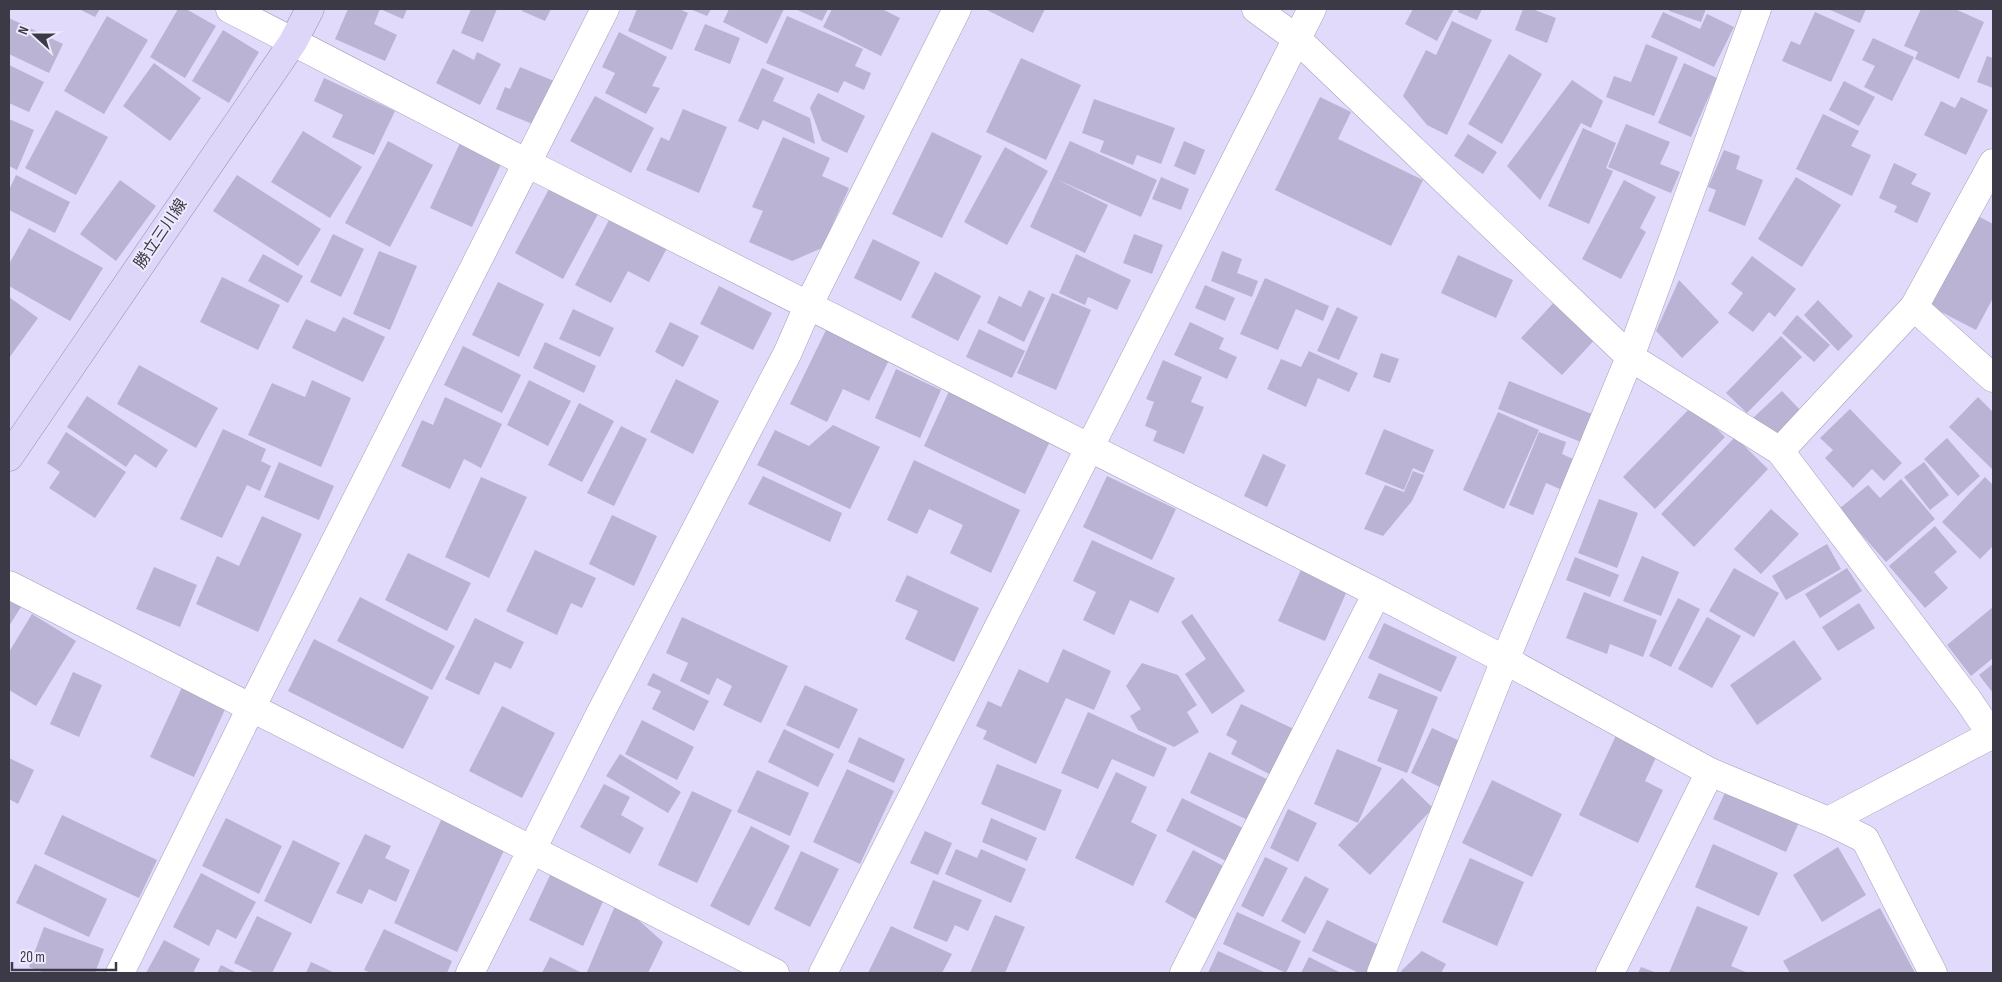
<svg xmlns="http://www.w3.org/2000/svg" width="2002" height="982" viewBox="0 0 2002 982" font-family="'Sofia Sans Condensed','Noto Sans JP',sans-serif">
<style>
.building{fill:#bab3d3}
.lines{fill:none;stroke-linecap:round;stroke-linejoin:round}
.minor-casing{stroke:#a59ebd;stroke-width:29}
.major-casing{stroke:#978db7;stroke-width:29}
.minor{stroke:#fff;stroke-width:28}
.major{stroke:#ded6f8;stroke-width:28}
.labels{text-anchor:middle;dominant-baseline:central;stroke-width:4;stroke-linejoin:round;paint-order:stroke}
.street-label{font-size:16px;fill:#3c3a47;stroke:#eeeafe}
</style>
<rect width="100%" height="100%" fill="#e1dafb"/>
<path class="building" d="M79,9H100L95,17Z
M178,9H186L216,26L185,78L150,57Z
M348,9H407L403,19L380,9L374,24L397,35L385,61L335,39Z
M471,9H497L483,42L461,33Z
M523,9H551L545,21L522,11Z
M637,9H679L688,13L672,50L628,31Z
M690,9H711L707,16Z
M729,9H784L767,44L723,22Z
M795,9H828L822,21Z
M832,9H882L900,18L881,56L823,27Z
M985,9H1045L1033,33Z
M1413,9H1454L1437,41L1405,24Z
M1459,9H1482L1477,20L1458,12Z
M1523,9H1532L1556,18L1547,43L1515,30Z
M1670,9H1706L1701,22L1669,11Z
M1828,9H1866L1860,23Z
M1921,9H1955L1984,22L1959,79L1915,59L1918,52L1904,46Z
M1663,12L1700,29L1707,14L1734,27L1714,67L1651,37Z
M1815,12L1855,30L1831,82L1782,61L1791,41L1800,45Z
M107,16L148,40L104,114L64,91Z
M787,16L863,49L855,66L871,73L864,90L844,81L838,93L766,63Z
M9,18L63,44L49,73L9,54Z
M1452,21L1492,40L1447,135L1427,125L1403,96L1426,50L1436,55Z
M705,24L740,38L730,64L694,50Z
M223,30L259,52L229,103L192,81Z
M619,32L667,57L652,86L660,88L646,114L605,93L615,73L602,67Z
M1873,38L1914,57L1892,101L1864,87L1875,66L1862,60Z
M1646,44L1678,57L1654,116L1606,97L1614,76L1631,82Z
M453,49L474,60L477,52L501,64L480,105L436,83Z
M1509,54L1542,74L1502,144L1468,124Z
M1987,56L1993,58V88L1977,82Z
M1021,58L1081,85L1046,160L986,132Z
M154,63L201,98L170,141L123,106Z
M1684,63L1717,78L1691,137L1658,123Z
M9,65L44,82L29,112L9,103Z
M520,67L554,81L535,125L496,109L505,87L510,89Z
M762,68L784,78L773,101L810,118L815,144L763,120L758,130L738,121Z
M324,78L395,111L374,155L332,137L343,115L314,101Z
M1572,80L1603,101L1591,128L1581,123L1540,200L1507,166Z
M1844,81L1875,97L1859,126L1829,110Z
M818,93L865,116L847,153L822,141L810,108Z
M595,96L654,128L631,173L570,141Z
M1320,97L1351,112L1338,139L1423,180L1391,246L1275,190Z
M1961,97L1988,110L1966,155L1924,135L1941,101L1955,108Z
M1094,99L1175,128L1161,164L1137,155L1133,165L1100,152L1104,141L1082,133Z
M683,109L727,127L699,193L646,170L661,137L669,141Z
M56,110L108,137L76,195L25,168Z
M1823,114L1859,131L1851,146L1871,155L1852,196L1796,169Z
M9,119L34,130L17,170L9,166Z
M1626,124L1670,142L1660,164L1680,172L1671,193L1608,167Z
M1583,128L1616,143L1606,168L1613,171L1589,224L1548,206Z
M303,131L362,167L330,218L271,182Z
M932,132L982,156L942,238L892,214Z
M1468,134L1497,152L1483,174L1454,156Z
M783,137L830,158L822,176L849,188L822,248L792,261L749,242L763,211L752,207Z
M388,141L433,165L390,247L345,223Z
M1070,141L1157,180L1141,217L1056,179L1108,205L1085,253L1030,227Z
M1184,141L1205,150L1195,175L1174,166Z
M460,143L502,162L472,227L430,208Z
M1005,147L1048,171L1007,245L964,222Z
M1724,150L1740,156L1736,169L1763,180L1745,226L1708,211L1716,190L1708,187Z
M1894,163L1917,174L1911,184L1931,193L1917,223L1894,212L1897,206L1879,198Z
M16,175L70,202L55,233L9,210V190Z
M237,175L321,229L298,266L213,211Z
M1161,177L1189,189L1181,210L1152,199Z
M1796,177L1841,205L1802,267L1758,239Z
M120,180L156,206L116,261L80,234Z
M1624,180L1656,197L1640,228L1646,232L1621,279L1582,259Z
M550,187L598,214L563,279L515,253Z
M1974,214L1993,224V298L1976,330L1926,304Z
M610,218L667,248L649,282L628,271L611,303L575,285Z
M29,228L103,268L70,321L9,286V264Z
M333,234L364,249L341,297L310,282Z
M1134,234L1163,245L1152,274L1123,263Z
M873,239L920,262L901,301L854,278Z
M379,251L417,266L390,330L353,314Z
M1222,251L1242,259L1237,273L1258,281L1252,297L1211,281Z
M263,254L303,276L288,303L248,281Z
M1076,254L1131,280L1117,310L1088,297L1085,305L1059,293Z
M1458,255L1513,280L1496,318L1441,293Z
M1752,256L1796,289L1775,317L1769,312L1753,332L1728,313L1743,293L1731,284Z
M935,272L981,296L958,341L911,317Z
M222,277L280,305L258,350L200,322Z
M1265,278L1329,306L1323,321L1296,309L1278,350L1240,334Z
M1679,280L1719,322L1682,358L1656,331Z
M498,282L544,304L519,357L472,335Z
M1205,285L1235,298L1225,321L1195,308Z
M719,286L772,313L753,350L700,324Z
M1029,290L1045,298L1024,342L987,323L999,296L1021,307Z
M1052,293L1091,310L1056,390L1017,373Z
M9,297L38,318L9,358Z
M1558,298L1599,335L1562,375L1521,338Z
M1818,300L1853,336L1838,351L1804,315Z
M1337,307L1358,317L1339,360L1317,351Z
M573,309L614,328L600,357L559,339Z
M1797,315L1830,345L1814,362L1782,333Z
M343,317L385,337L363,382L292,348L306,319L335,332Z
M670,322L699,336L683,367L655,352Z
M1190,322L1224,338L1219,349L1237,357L1227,379L1174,355Z
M827,328L890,358L869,401L843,389L827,422L790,404Z
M979,329L1025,351L1012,378L966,357Z
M1781,336L1802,357L1747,413L1726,393Z
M545,342L596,366L584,393L533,368Z
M463,346L521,375L502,413L444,385Z
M1309,351L1358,373L1349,392L1318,378L1306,407L1267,389L1281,359L1301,367Z
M1381,353L1399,359L1390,383L1373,377Z
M1163,360L1202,377L1191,402L1204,407L1184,454L1153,441L1157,431L1145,426L1154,402L1146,399Z
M139,365L218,408L196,448L117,404Z
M896,369L941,390L920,438L875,418Z
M676,379L719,401L693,454L650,432Z
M312,380L351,398L321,467L248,435L272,383L305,397Z
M529,380L571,401L548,446L507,425Z
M1509,381L1597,416L1586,444L1498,409Z
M950,389L1052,437L1025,494L924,446Z
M1782,391L1802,412L1773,439L1753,418Z
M87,396L168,450L156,468L135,454L126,467L67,427Z
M445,397L502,424L481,468L464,459L450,489L401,466L422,420L433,425Z
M1978,397L1993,412V470L1949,427Z
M579,403L614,421L582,482L548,465Z
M1693,405L1725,437L1655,509L1623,477Z
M1850,409L1902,463L1884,481L1872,469L1853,488L1825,458L1833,450L1820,438Z
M1498,412L1539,430L1504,509L1463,490Z
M833,425L880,447L850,509L757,465L775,430L809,446Z
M621,426L647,439L614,506L587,493Z
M223,429L266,449L261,461L271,466L260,491L247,485L222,538L180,519Z
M1384,429L1434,450L1424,473L1413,468L1404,490L1365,474Z
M66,432L126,472L95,518L49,488L60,472L47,463Z
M1539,432L1566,442L1562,454L1582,463L1569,493L1546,483L1533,515L1509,505Z
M1735,437L1768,469L1694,547L1661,514Z
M1947,438L1980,476L1958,496L1924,459Z
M1263,454L1286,465L1267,507L1244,496Z
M914,460L1020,510L991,573L950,553L963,525L929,509L917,534L887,520Z
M279,462L334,486L319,520L264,497Z
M1924,462L1949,495L1930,510L1904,477Z
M1413,471L1424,475L1412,501L1383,536L1364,529L1385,485L1404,492Z
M763,476L842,513L830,542L748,504Z
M1107,476L1176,509L1152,560L1083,527Z
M481,477L527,497L489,578L445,557Z
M1985,477L1993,485V546L1980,559L1942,522Z
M1901,479L1935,519L1886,562L1839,509L1868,485L1880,498Z
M1599,499L1638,513L1617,568L1578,553Z
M1771,509L1799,534L1761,574L1734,549Z
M612,515L657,536L634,586L589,564Z
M262,516L302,534L258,632L196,604L217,556L239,566Z
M1935,526L1957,552L1934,572L1948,588L1925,608L1889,566Z
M1092,540L1175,578L1158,613L1130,600L1114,635L1083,620L1096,592L1073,581Z
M1827,544L1841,569L1786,600L1772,576Z
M535,550L596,578L582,608L571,603L557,635L506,611Z
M408,553L471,583L447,631L385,600Z
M1642,556L1679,572L1661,616L1623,601Z
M1575,557L1619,575L1610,597L1566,580Z
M1304,563L1350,584L1325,641L1278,621Z
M154,567L197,585L180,627L136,609Z
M1734,568L1779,593L1754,637L1709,611Z
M1847,568L1862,591L1820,618L1805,594Z
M907,575L979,608L954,662L905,639L918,611L895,601Z
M1584,592L1657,620L1643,657L1610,644L1607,654L1566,638Z
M360,597L455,646L432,690L337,641Z
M1678,598L1700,609L1671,667L1649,656Z
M9,599L21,607L9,626Z
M1859,603L1875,628L1838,651L1822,627Z
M1993,607V658L1971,676L1947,645Z
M32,614L76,641L36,706L9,690V652Z
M1192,614L1245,691L1212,714L1185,674L1206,659L1181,622Z
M682,617L788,666L761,723L723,705L732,686L717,678L709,695L680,681L688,663L666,653Z
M1707,617L1741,636L1712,688L1678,669Z
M475,618L524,642L511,669L495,662L479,695L445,679Z
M1384,623L1457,657L1441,692L1368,658Z
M314,639L429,697L403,749L288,691Z
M1794,640L1822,679L1757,725L1730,685Z
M1063,649L1111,671L1094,710L1066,698L1036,764L983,739L987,731L976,726L988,701L1001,707L1019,669L1048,683Z
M1142,663L1178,675L1197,705L1187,712L1199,732L1174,747L1138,730L1130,716L1141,709L1126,686Z
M1993,664V693L1979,675Z
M73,672L102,685L79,737L50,724Z
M653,673L709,701L694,731L652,709L661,691L647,685Z
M1379,673L1438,697L1407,773L1377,761L1398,710L1368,698Z
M184,683L228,703L194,777L150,757Z
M805,685L858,709L839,749L786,725Z
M1241,704L1294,729L1271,775L1231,754L1237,741L1226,735Z
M502,706L555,733L522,798L469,771Z
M1088,712L1167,748L1154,777L1112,759L1098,789L1061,773Z
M642,720L694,747L677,780L625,754Z
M1432,728L1464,743L1442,788L1411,773Z
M784,729L834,754L818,787L768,762Z
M1619,729L1660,749L1645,781L1663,790L1638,843L1579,815Z
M859,737L905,759L894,783L848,762Z
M1337,749L1382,768L1358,823L1314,804Z
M1209,752L1269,780L1250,821L1190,793Z
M620,754L681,792L668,813L606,776Z
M9,758L34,770L18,804L9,799Z
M997,764L1062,790L1045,831L981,804Z
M847,769L894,791L860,864L813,842Z
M757,770L809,793L790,836L737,812Z
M1116,772L1147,787L1131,822L1157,835L1133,886L1075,858Z
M1402,778L1433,808L1370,875L1338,845Z
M1492,780L1562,814L1532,877L1462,843Z
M604,784L630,797L621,815L644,828L630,854L580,827Z
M1727,788L1800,820L1786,852L1713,819Z
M692,791L732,810L697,883L658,865Z
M1182,798L1243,828L1226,861L1166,831Z
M1288,809L1317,823L1298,862L1270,848Z
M62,815L157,860L139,898L44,854Z
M226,818L282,846L259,894L202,866Z
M442,818L505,848L457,952L394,923Z
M991,818L1037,838L1027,861L982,842Z
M751,826L790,846L749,926L710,906Z
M925,831L952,843L938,875L910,863Z
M365,834L391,846L385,858L410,870L396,902L369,889L362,904L336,893Z
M293,840L340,863L311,924L264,901Z
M1713,844L1778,873L1759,916L1695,887Z
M1838,847L1866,895L1822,922L1793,875Z
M956,849L977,858L981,849L1026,869L1011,903L945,874Z
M1193,850L1229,869L1201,922L1165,902Z
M801,851L839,869L810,927L774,909Z
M1265,857L1288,868L1263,917L1241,906Z
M1470,858L1524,882L1497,946L1442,922Z
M35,864L107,899L89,937L16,903Z
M552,871L605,897L583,946L529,920Z
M201,873L256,902L236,939L217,929L209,946L173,927Z
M1305,876L1329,889L1305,934L1281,921Z
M933,880L982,900L968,931L955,925L947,942L913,928Z
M617,901L663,942L648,973L587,972Z
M1697,906L1748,927L1731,966L1748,973H1669Z
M1880,908L1915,973H1790L1783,961Z
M1237,912L1301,941L1286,973L1223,944Z
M995,915L1025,927L1005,973H970Z
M257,916L292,933L272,973H255L234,963Z
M1327,920L1381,946L1367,973H1359L1312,951Z
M891,926L952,954L942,973H868Z
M44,927L104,949L95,973H45L29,967Z
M384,929L452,961L447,973H371L364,970Z
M164,940L200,959L193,973H146Z
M1218,951L1266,973H1208Z
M1422,951L1446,964L1441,973H1403L1401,971Z
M550,957L582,973H542Z
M1309,957L1341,973H1301Z
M311,962L335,973H306Z
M221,965L237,973H217Z
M1641,967L1657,973H1638Z"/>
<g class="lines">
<g class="minor-casing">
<path id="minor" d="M230,9L527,163L1377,593L1505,660L1710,772L1828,821L1865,839L1933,973
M1256,9L1297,39L1630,357L1780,451L1968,700L1993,737
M1914,307L1993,378
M1780,451L1914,307L1993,163
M9,585L775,973
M1828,821L1993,734
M120,973L251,708L605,9
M470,973L599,716L788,352L808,306L957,9
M823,973L1312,9
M1184,973L1377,593
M1381,973L1505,660L1630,357L1757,9
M1610,973L1710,772"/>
</g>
<g class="major-casing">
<path id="major" d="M9,457L293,42L310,9"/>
</g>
<use href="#minor" class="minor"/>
<use href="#major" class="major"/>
</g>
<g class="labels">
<g class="street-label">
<text transform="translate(161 234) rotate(-56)">勝立三川線</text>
</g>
</g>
<rect width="2002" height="982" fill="none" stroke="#3c3a47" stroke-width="20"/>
<g transform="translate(35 35) rotate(291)" stroke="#eeeafe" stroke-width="4" paint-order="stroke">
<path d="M0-4L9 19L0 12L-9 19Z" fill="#3c3a47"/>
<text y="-8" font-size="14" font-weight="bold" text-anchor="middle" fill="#3c3a47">N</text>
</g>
<path d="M12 962v8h104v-8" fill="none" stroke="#3c3a47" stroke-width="2.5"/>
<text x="20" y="962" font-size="15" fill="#3c3a47" stroke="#eeeafe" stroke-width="4" paint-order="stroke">20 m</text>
</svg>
